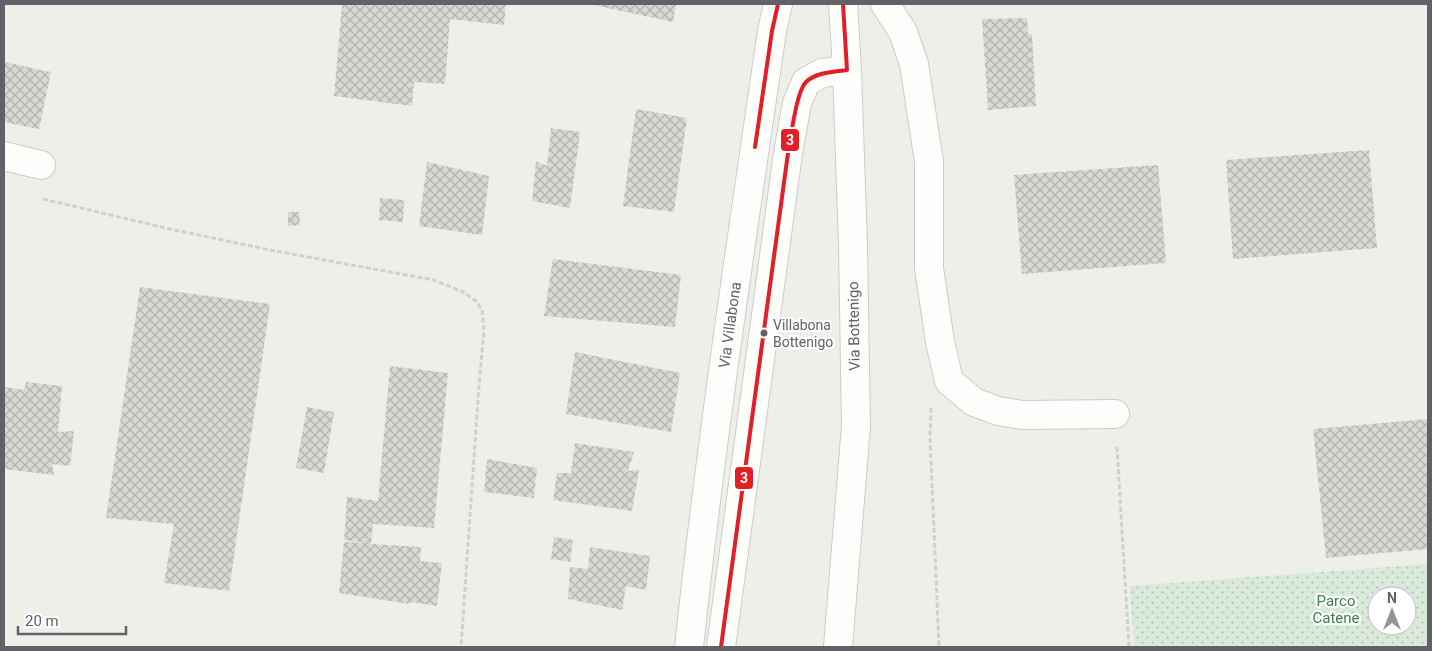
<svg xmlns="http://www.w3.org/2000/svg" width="1432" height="651" viewBox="0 0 1432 651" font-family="Roboto,sans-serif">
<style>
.park{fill:url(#park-dots);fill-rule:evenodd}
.building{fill:url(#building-cross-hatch)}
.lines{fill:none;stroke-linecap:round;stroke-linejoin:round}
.minor-casing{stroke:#cbcbca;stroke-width:30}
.path{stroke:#cdd1cf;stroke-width:3;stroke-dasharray:5 2.5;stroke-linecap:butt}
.minor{stroke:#fdfdfc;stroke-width:28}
.bus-1-casing{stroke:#fff;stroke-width:8}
.bus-1{stroke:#e31e24;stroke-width:4}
.bus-dot{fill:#606267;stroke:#fff;stroke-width:2}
.labels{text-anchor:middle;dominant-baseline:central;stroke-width:4.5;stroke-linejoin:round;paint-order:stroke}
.bus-label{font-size:14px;fill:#606267;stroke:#fff;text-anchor:start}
.street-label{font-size:15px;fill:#606267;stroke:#fff}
.park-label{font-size:15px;fill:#3d814d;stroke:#fff}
.line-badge{stroke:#fff;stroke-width:2}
.badge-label{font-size:14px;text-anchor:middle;font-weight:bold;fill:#fff}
</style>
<defs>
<pattern id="park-dots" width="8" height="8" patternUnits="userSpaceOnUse" patternTransform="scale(1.25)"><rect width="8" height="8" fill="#daeada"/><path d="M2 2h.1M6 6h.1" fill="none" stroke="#b4c1b5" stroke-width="1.8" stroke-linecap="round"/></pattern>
<pattern id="building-cross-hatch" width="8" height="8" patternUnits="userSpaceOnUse" patternTransform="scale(1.25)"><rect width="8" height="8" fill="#d9d8d5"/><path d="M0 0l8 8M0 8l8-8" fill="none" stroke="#b3b3b1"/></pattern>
</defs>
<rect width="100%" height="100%" fill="#efefea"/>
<path class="park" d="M1428,564V647H1134L1130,586ZM1377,596H1407V626H1377Z"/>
<path class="building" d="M342,4H506L504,25L450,19L445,84L414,82L412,106L334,96Z
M589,4H676L673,22Z
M1027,18L1028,34H1032L1036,106L988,110L982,19Z
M4,62L51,72L39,129L4,122Z
M636,109L687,118L674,212L623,206Z
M551,128L580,132L570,208L532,201L536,161L547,166Z
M1369,150L1377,248L1233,259L1226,160Z
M427,162L489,176L482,235L419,226Z
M1158,165L1166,263L1022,274L1014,175Z
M380,198L404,200L403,222L379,220Z
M288,212H299L300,225L288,226Z
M553,259L681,275L675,327L544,316Z
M140,287L270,304L229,591L164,583L174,524L106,518Z
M575,352L680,373L671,432L566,414Z
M390,366L448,373L434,528L373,524L371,544L421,547L420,561L442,563L437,606L411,602L409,604L339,593L344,542L368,543L344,540L347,497L378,501Z
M26,382L62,386L58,432L74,431L70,466L52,464L54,475L4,469V387L24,390Z
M307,407L334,412L324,473L296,468Z
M1428,419V549L1326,558L1313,429Z
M575,443L634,452L628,471L639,470L632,511L553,500L557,473H571Z
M487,459L537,468L534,498L484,492Z
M554,537L573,540L570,562L551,559Z
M590,547L650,556L646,590L626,586L622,610L568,599L570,567L588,569Z"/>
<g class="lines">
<g class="minor-casing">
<path id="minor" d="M885,4L903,32L914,64L929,162V268L940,342L949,381L974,402L998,411L1023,415L1115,414
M4,156L41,165
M689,647C711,441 742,236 772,31L778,4
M721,647L788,153L797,103L806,82L822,73L847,70
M838,647L856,426L853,245L847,70L843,4"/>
</g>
<path class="path" d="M43,199L170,229L275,251L434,280L463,292L476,301L482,310L484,331L479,385L461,647
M931,408L930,437L939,647
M1117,447L1129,647"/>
<use href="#minor" class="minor"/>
<g class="bus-1-casing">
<path id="bus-1" d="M755,147L772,31L778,4
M721,647L788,153C791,138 796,92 806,82C816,72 834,72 847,70L843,4"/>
</g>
<use href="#bus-1" class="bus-1"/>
</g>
<circle class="bus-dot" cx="764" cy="333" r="4.5"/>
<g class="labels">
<g class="bus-label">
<text x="773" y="325">Villabona<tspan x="773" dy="17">Bottenigo</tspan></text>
</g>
<g class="street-label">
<text transform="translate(730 325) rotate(-82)">Via Villabona</text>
<text transform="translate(854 326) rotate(-91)">Via Bottenigo</text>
</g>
<g class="park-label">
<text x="1336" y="601">Parco<tspan x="1336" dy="17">Catene</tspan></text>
</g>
</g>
<g class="line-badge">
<rect x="780" y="128" width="20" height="24" rx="5" fill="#e31e24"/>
<rect x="734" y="466" width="20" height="24" rx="5" fill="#e31e24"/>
</g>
<g class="badge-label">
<text x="790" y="145">3</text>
<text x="744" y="483">3</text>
</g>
<rect width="1432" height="651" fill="none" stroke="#606267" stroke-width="10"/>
<g transform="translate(1392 611)"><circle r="24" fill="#ffffff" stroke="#bfc0c2"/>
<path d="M0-4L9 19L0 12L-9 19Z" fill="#929395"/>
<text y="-8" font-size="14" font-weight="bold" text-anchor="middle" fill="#606267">N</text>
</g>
<path d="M18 626v8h108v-8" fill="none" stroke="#606267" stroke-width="2.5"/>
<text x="25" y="626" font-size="15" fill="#606267" stroke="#ffffff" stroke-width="4" paint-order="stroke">20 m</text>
</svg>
